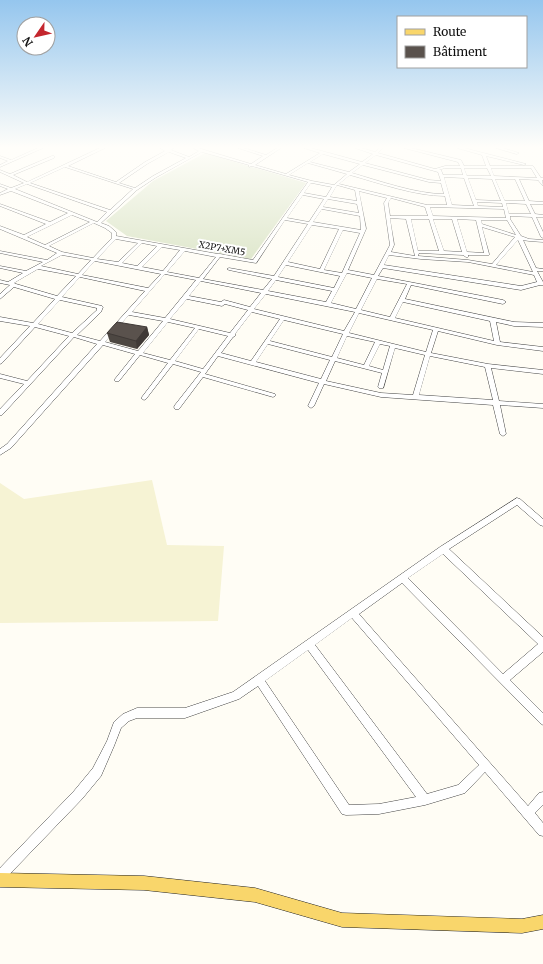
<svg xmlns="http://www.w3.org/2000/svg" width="543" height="964" viewBox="0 0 543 964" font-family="Merriweather,serif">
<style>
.farmland{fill:#f6f3d4}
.cemetery{fill:#d9e3c4}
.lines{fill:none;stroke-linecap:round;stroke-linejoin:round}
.minor-casing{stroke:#444;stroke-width:1}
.major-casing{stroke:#222;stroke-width:1}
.minor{fill:#fff;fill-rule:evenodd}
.major{fill:#f9d66b;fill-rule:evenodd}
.wall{fill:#4d4742}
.shaded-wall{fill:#3f3936}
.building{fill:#5a524d;stroke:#3f3936}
.labels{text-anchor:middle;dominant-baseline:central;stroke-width:4;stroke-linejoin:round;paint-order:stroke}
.far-street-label{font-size:9px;fill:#111;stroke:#fff}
</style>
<rect width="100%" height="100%" fill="#fffdf5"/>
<path class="farmland" d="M152,480L167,545L224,546L218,621L0,623V483L24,499Z"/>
<path class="cemetery" d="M205,153L306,183L251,259L127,236L106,221L153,181Z"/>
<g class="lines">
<g class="minor-casing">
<path id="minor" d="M38,148H43L0,167V165L8,161L0,158V156L11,160Z
M100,148H105L68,166L116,182L145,162L165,151L160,148H174L171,150L189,157L199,151L193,148H198L251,164L263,156L238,148H244L266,155L277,148H281L255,165L286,174L320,153L304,148H311L362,162L373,154L355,148H362L375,152L379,148H383L378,153L435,169L445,166H460L458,162L404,148H411L461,160L464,166H486L482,155L457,148H464L526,164L524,165L486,156L490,166H533L541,178H543V180H542L543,186L538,180L519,179L529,201L543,202V204H530L535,214L543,215V217H536L543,232V238L541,237L532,217L510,216V219L521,236L529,239L543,240V242L529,241L523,240L536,268L543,269V271H537L543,282V285H540L521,290L383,268L378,276L503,300L506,302L503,304L411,285L405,299L514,322L543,323V327L514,326L496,322L500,342L543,347V351L497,345L438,331L431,353L488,364L543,370V374L491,368L499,401L543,404V408L500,405L506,434L503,436L500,434L493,405L381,397L324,384L314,406L311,408L308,406L319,383L218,356L205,374L275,394L276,395L275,396L273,397L203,377L179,409H175L174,407L175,405L201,372L173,364L146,399L144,400L141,398L142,397L168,363L140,355L119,381H115V379L135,354L103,345L11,448L0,455V449L7,444L97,344L74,337L2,415H0V409L24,384L0,378V374L27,381L69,336L35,327L2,363L0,364V358L30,326L0,321V317L33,323L55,299L14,287L0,299V294L10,285L0,283V280L8,282L23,273L0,268V266L26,271L43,262L0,253V251L47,260L57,253L0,229V226L24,235L46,224L0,206V204L50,222L68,213L11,191L0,195V193L8,189L0,186V184L11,188L24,183L0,172V170L10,174L52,156H54V158L13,175L27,182ZM169,152L186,158L153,176L135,188L119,183L147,164ZM202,152L249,165V167L252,166L308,182L253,260L220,254H218L116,236V232L109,226L101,223L137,190L155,178ZM323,154L360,164L349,172L310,162ZM376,155L438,172L441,181L429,180L365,163ZM308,163L347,174L334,185L312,181L289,175ZM363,165L429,182L441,183L444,194C416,194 380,181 352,173ZM65,167L133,189L110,210L30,183ZM445,168H461L463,175H443L441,170H439ZM464,168H487L491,176H467ZM491,168H531L537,178L494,176ZM350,175C379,183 415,196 445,196L447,205H427L339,184ZM444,177L464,178L474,206L452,205ZM468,178L492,179L501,201L476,200ZM495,179H515L525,201H505ZM311,183H312L332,187L326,197L304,193ZM27,184L107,212L97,222L15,189ZM337,185L355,190L357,201L330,197ZM359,191L387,198L384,203L390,245L374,275L348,270L366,229ZM303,195L324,199L309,222L287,218ZM391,198L425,207L428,216H390L388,203ZM328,199L357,204L359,213L323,207ZM477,202L502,203L503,207L478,206ZM506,203L526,204L531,214H509ZM430,207L504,209L506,218L433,216ZM322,209L360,216L361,230L313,222ZM72,215L90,222L45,245L27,237ZM390,218L406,219L415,256L391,252L394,245ZM411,219H429L439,251H418ZM433,219H452L462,252L444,251ZM457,219L476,220L484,253L467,252ZM285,220L308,224L274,276L229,268L227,269L229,270L272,279L263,290L203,279L220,257L256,263ZM481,220H507L516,235L482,224ZM94,223L105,228L112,233V238L93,258L62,252L49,246ZM312,225L339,229L320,269L288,262ZM482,227L515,237L492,264L468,260L418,256L419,253L463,255L466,257H468V255H489V254ZM343,230L360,233L342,273L324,270ZM116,239L138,243L118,262L97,259ZM518,240L533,272L496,265ZM142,243L157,246L137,266L122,263ZM162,247L180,250L163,271L142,267ZM185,251L216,257L199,278L167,272ZM62,255L91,260L78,274L41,266ZM389,255L421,259L468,262L534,275L537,282L521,286L384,265ZM95,261L161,274L148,288L82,275ZM286,265L340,276L334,288L278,277ZM38,269L76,276L57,296L16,284L14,283ZM347,273L372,278L356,309L331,303ZM165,274L196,280L165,318L132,312ZM80,277L145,291L100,341L77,335L101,312L103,307L102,306L62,297ZM377,279L407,284L390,317L361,310ZM276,280L332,291L326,302L268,291ZM201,281L261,293L250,307L224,300L221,302L189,296ZM266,294L355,312L344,331L254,309ZM187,299L222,306L225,304L248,310L230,333L170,319ZM60,300L97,308V310L72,333L38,324ZM403,302L490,321L494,341L395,318ZM252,312L280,319L251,361L221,353L233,337L235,336V334ZM359,313L433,330L426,352L349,333ZM129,315L163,321L138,351L105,342ZM284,320L343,334L332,357L270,341ZM168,322L195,328L170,360L143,353ZM199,329L228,336L203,369L175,361ZM347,336L375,342L364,365L337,358ZM268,344L330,360L321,379L256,362ZM380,344L390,346L383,370L369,366ZM395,348L425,355L413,395L381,393L326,381L335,361L382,373L378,387L379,388H383ZM430,356L485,367L493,400L419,395Z
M496,148H503L519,153L517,154Z
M543,148V150L541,148Z
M517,498L520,499L543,519V526L540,525L517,505L449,549L543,637V652L510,680L543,713V725L540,723L402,583L359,614L528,806L539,793L543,792V805L535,813L543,823V836L539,835L485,772L465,793L425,805L379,814L346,815L342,814L258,686L239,699L185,718H137L129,721L121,728L114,746L101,776L82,799L4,880L0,882V868L74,791L93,768L107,741L114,722L123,714L137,708H185L233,692L440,547ZM443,554L538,644L503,674L408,578ZM352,618L479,765L458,785L427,794L315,645ZM308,650L416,797L379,804L349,805L265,681Z"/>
</g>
<g class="major-casing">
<path id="major" d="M0,873L144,876L255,888L342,913L522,919L543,915V929L522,933L342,927L255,902L144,890L0,887Z"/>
</g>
<use href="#minor" class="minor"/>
<use href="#major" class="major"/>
</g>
<path class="wall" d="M147,327L149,335L137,349L110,342L107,333Z"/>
<path class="shaded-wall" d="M147,327L149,335L137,349L136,341Z"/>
<path class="building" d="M117,322L147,327L136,341L107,333Z"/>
<linearGradient id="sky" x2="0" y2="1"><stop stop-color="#95c6ee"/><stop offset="0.52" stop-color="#fffefa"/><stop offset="1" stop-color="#fffefa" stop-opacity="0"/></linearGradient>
<rect width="543" height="283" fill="url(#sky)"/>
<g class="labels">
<g class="far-street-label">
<text transform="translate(222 248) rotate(10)">X2P7+XM5</text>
</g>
</g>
<rect x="397" y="16" width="130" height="52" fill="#ffffff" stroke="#a0a0a0"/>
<rect x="405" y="29" width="20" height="6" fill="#f9d66b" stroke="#a0a0a0"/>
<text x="433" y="36" font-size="12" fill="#111111">Route</text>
<rect x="405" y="46" width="20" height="12" fill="#5a524d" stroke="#a0a0a0"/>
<text x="433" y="56" font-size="12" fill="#111111">Bâtiment</text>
<g transform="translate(36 36) rotate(236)"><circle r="19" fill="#ffffff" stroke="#a0a0a0"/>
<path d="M0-3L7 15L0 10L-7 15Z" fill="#c4262e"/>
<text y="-6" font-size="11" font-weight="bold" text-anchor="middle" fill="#111111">N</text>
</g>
</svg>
